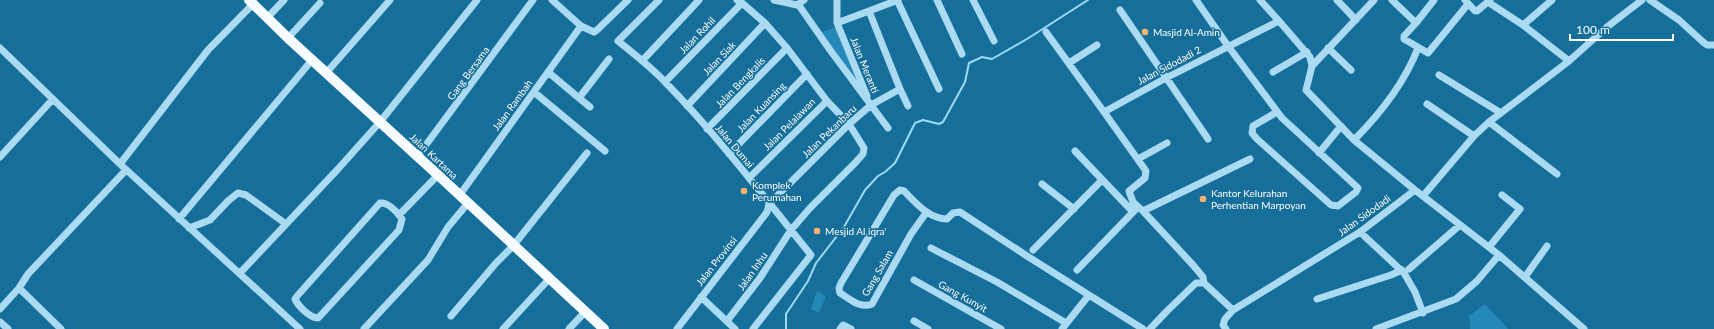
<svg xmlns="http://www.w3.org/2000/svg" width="1714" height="329" viewBox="0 0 1714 329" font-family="Lato,sans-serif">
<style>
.green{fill:#2588b7}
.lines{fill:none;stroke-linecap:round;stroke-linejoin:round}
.stream{stroke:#9ddaf5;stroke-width:2}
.minor{stroke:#abdbf2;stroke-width:7}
.major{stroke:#f6fcff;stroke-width:10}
.poi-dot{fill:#ffb36c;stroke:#166e9a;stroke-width:1.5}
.labels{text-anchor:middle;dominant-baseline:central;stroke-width:3.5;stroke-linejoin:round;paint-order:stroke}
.poi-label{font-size:10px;fill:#fff;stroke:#166e9a;text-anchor:start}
.street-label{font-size:10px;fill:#fff;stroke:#166e9a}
</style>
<rect width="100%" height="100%" fill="#166e9a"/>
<path class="green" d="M835,27L864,94L820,33Z
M817,291L826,296L819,313L811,309Z
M1485,304L1508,329H1470L1469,316Z"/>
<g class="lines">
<path class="stream" d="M786,329V314L808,281L816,263L844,227L865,190L878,176L885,172L895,163L915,123L923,120L939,124L943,122L965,82L969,63L982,57L992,59L1027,39L1088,0"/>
<path class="minor" d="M552,0L581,26L594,32L597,30L628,0
M659,0L618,41C634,54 651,67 666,83C718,136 764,197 811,255L753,329
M774,0L797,5L804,0
M837,0V23L867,96
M897,0L939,89
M937,0L962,54
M973,0L994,41
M1196,0L1228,46L1282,118L1358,188L1356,192L1338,206L1331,205L1257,139L1252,133L1253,126L1277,112
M1260,0L1279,21
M1337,0L1356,20
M1392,0L1416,23L1434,0
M1465,0L1475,11H1477L1490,0
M1650,0L1679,20L1703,42L1707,45H1714
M1488,2L1523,25L1569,61
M798,4L830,50L888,128
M1120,10L1208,139
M869,11L898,0
M267,18L284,0
M837,23L869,11L900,89L908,106
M1416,23L1404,36V39L1428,53L1468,4
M1523,25L1552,0
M1046,32L1104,112
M288,38L320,3
M0,48L120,164L300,329
M1328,48L1351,70
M642,61L699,0
M1069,63L1097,45
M1312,66L1374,0
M327,72L390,0
M548,72L579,98L609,59
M1273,72L1307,52
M1439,75L1501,113
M665,82L742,3
M534,92L605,151
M579,98L590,107
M1427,104L1474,136
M687,106L765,23
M1489,122L1557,174
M707,129L787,48
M1354,140C1381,113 1404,84 1418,48
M1075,151L1133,212
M1319,153L1341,126
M729,154L807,74
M0,157L53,99
M417,157L533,0
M1138,159L1167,143
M120,164L208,50L253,4
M749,178L827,101
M1042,184L1074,209
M459,196L581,26
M1423,196L1474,136L1489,122L1569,61L1607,27L1642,0
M380,203C389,202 397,212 402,219L399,230L321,315L318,318C310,318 298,306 295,299L298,295Z
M1143,211L1250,159
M926,213L911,234L872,304C860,309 850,299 840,293L839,288L841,283L894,195L900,190L904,191C916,203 929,219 947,219L953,213L960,212L1027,256L1143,329
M399,215L438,175
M179,219L312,60
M189,228L210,220L228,201L238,193L246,195L286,224
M1360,232L1404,273L1415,292L1423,313
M1489,247L1520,209L1502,195
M931,248L997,282L1066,323
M1033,250L1102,180
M1409,269L1460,225
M1077,270L1138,207
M240,273L338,169L380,122L477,0
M1525,277L1547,246
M914,280L1001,329
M1204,283L1203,277L1193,265L1143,211L1133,202L1129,191L1145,178L1146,171L1104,112L1166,78L1279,21L1310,57L1312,66L1306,90L1354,140L1415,190L1499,255L1584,329
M19,288L28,274L126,170
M701,297L735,329
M1317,299L1391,275L1402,270
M0,309L19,288L61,329
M451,316L496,263L513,246L587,153
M727,321L760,278L791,230L810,208L855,163L863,154L864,148L849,124L827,101L787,48L765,23L742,3L737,0
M914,321L928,329
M0,322L8,329
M364,329L428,260L448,227L468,203
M503,329L549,279
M569,329L585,312
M677,329L767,212L769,204L849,124L871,105L900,89
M840,329L843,325L851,329
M1062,329L1089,295
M1150,329L1167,311L1196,283H1204L1233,310L1360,232L1415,190
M1226,329L1223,325L1225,319L1233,310
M1376,329L1456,299L1477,281L1499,255"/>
<path class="major" d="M249,0L288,38L438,175L604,329"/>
</g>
<g class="poi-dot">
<circle cx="1145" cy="32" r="4"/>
<circle cx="744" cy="191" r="4"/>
<circle cx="1203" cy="199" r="4"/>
<circle cx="817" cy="231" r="4"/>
</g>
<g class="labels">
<g class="poi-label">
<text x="1153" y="32">Masjid Al-Amin</text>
<text x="752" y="185">Komplek<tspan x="752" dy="12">Perumahan</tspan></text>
<text x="1211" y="193">Kantor Kelurahan<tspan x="1211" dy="12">Perhentian Marpoyan</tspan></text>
<text x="825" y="231">Mesjid Al iqra'</text>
</g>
<g class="street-label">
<text transform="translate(697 35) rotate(-46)">Jalan Rohil</text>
<text transform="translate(719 58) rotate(-46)">Jalan Siak</text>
<text transform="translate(865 65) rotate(68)">Jalan Meranti</text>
<text transform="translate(1169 65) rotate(-28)">Jalan Sidodadi 2</text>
<text transform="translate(468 73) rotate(-54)">Gang Bersama</text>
<text transform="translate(740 82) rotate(-46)">Jalan Bengkalis</text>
<text transform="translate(512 105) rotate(-54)">Jalan Rambah</text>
<text transform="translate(761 107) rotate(-46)">Jalan Kuansing</text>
<text transform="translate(789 124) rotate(-45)">Jalan Pelalawan</text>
<text transform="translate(829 131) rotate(-44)">Jalan Pekanbaru</text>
<text transform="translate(735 146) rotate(50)">Jalan Dumai</text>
<text transform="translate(434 156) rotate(43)">Jalan Kartama</text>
<text transform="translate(1364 215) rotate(-36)">Jalan Sidodadi</text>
<text transform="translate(716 261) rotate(-52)">Jalan Provinsi</text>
<text transform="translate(752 271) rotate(-55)">Jalan Inhu</text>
<text transform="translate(877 273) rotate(-60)">Gang Salam</text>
<text transform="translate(963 296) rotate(29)">Gang Kunyit</text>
</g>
</g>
<path d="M1570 34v6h103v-6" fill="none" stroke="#ffffff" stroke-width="2"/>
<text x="1576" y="34" font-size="12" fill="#ffffff" stroke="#166e9a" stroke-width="3" paint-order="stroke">100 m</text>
</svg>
